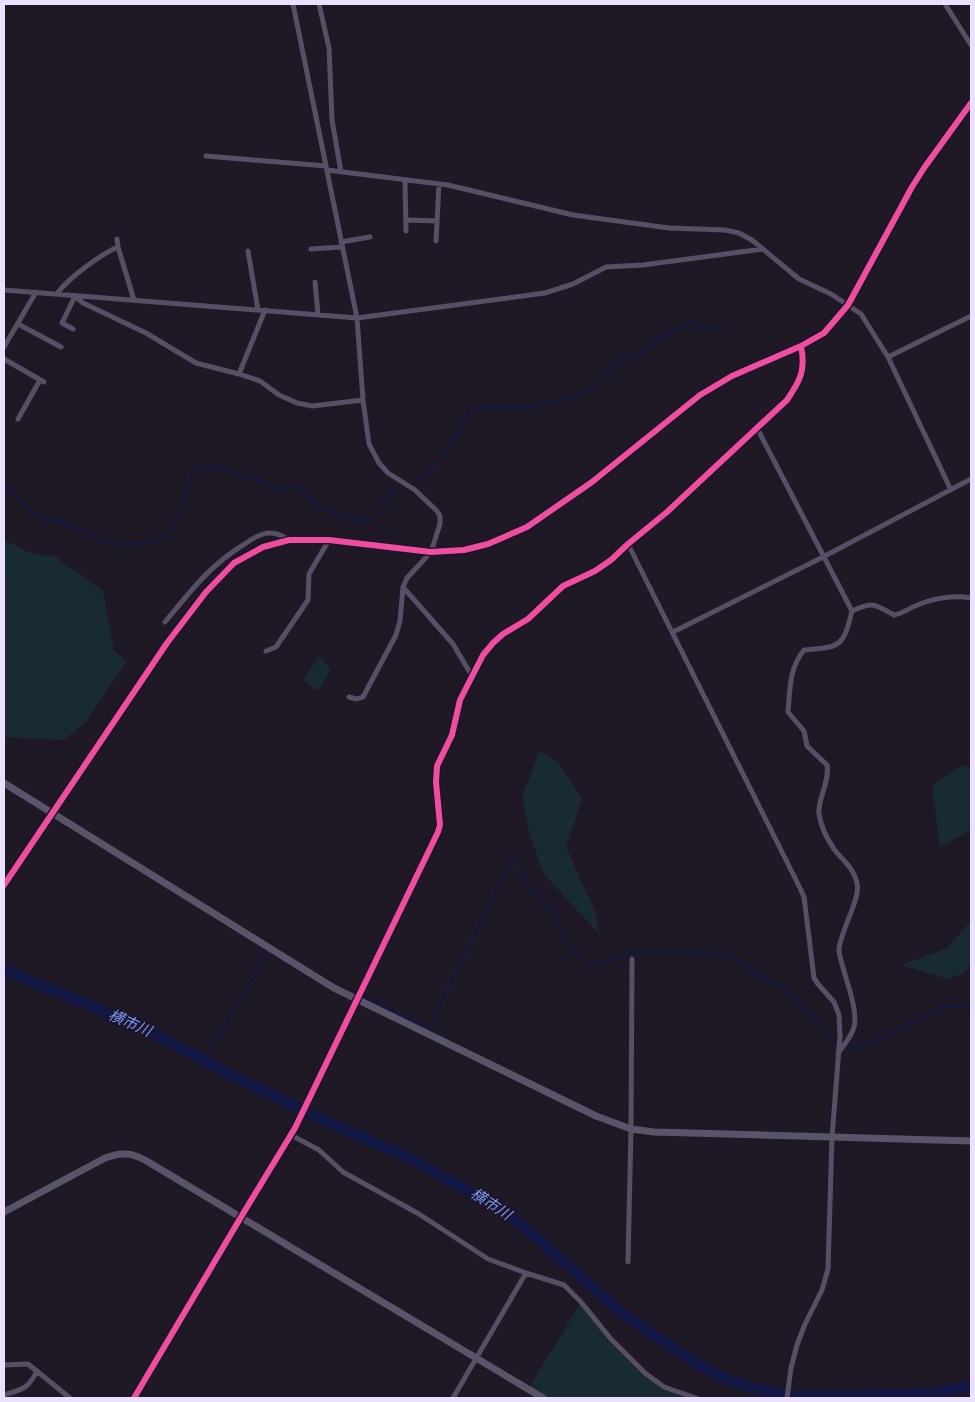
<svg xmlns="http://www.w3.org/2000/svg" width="975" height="1402" viewBox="0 0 975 1402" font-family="Cabin,'Noto Sans JP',sans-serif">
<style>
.green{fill:#192b32}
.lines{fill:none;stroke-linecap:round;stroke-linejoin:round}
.stream{stroke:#121744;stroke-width:2}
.river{stroke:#121744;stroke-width:11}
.street{stroke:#564f65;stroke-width:5}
.secondary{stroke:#5a546a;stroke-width:7}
.cycleway-casing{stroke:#1e142b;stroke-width:9}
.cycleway{stroke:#ef4d9e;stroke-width:6}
.labels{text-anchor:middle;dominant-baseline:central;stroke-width:5;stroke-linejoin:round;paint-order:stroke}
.water-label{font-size:15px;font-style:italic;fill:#789bf2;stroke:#1e142b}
</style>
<rect width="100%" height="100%" fill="#1f1926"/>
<path class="green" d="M6,541L32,554L56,557L103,591L114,651L127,661L85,723L64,740L4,737V542Z
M319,657L331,670L320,689L316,690L303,680Z
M539,751L558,762L582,798L566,847L594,909L600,935L543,873L529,833L523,795Z
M961,765L971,768V830L940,847L932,786Z
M971,921V964L964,973L947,979L902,965L947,948Z
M581,1302L611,1339L654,1381L696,1398H543L528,1390Z"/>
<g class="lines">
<path class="stream" d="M414,482L423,477L445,453L460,430L468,412L473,408L489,406L529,407L578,396L603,381L622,360L642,353L657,340L690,323L701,329L723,328
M4,486C19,493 20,504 31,512C40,520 56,520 67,525C79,529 90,537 102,541C117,546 153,545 166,535C177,528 187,486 192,472L196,467L229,469L237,475L249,477L278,488L296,485L301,487L316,506L358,520L368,521L396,490
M366,997L431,1029L440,1005L499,884L514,858L517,860L526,884L550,908L570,948L583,960L592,965L601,963L629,954L640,952H684L724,955L736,959L753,973L782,987L804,1007L834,1042
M849,1049L879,1039L943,1007L961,1006L971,1008
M204,1060L267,954"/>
<path class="river" d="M4,970L142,1027L229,1074L323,1120L409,1158L474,1194L500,1206L621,1312L683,1355L720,1377L759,1390L794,1396L921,1394L938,1392L971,1386"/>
<path class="street" d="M293,4L357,318L363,400L369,444L379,463L388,473L415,490L437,511L440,516V524L431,552L407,578L403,587L400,621L396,635L363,697L357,699L349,697
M319,4L329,48L332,120L341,172
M945,4L971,45
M206,156L326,166
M327,170L448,185L573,215L669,228L725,230L739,233L752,240L799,279L831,294L861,314L888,357L951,490
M405,181L406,231
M406,220L437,221
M117,239L118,247L134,300
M436,241L439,184
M341,242L370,237
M311,249L342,247
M248,251L258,310
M315,282L318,314
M4,290L357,318L545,293L573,284L606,267L643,265L763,249
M57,294C67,279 101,254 118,247
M265,310L239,374L260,381L279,395L297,403L312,406L363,400
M18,324L61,347
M73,329L62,323L75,296L83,303L146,333L196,363L239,374
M4,347L36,292
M888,357L971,316
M4,359L44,382
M18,419L40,380
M757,428L852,611C843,648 840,647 804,650C789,668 790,690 788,712L804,731L807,746L827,765C830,782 817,800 819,814C821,826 827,839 834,849C843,861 854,868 857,883C861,898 841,930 839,949C839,956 842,963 844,971C848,985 858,1013 854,1027C852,1036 844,1045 838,1053
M628,544L800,888L804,897L814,978L818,984L834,1002L839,1015L840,1036L832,1137L828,1269L822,1290L805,1324L797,1345L791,1368L787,1398
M403,587L453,644L472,676
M852,611C873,601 874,604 894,615C904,613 911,607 920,604C935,598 955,595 971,598
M165,622C190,592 209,566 243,545C250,540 262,532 271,533C278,533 283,536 289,540
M673,632L823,557L971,479
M266,651L276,647L308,600L309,574L329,540
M291,1135L319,1150L343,1172L419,1214L488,1259L526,1273L564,1285L581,1302L611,1339L645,1373L664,1387L696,1398
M628,1262L631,1129L632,959
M4,1365L28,1364L70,1398
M4,1395C23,1389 28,1389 37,1371
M134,1398L241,1217L295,1128L438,832L440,825L436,782L437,766L452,735L460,700L483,655L493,643L503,634L528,619L563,586L595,571L611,560L628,544L667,512L787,400C800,381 806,370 801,346
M453,1398L526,1273"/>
<path class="secondary" d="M4,783L334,988L596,1116L631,1129L654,1132L971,1141
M4,885L167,643L206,592L234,563L263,547L289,540H329L431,552L464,550L488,544L527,527L592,482L700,395L732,376L801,346L824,333L848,305L912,187L924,168L971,103
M4,1212L105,1158C123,1151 134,1153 150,1163L543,1398"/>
<g class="cycleway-casing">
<path id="cycleway" d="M4,885L167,643L206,592L234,563L263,547L289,540H329L431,552L464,550L488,544L527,527L592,482L700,395L732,376L801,346L824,333L848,305L912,187L924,168L971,103
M134,1398L241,1217L295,1128L438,832L440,825L436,782L437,766L452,735L460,700L483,655L493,643L503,634L528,619L563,586L595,571L611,560L628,544L667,512L787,400C800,381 806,370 801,346"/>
</g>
<use href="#cycleway" class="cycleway"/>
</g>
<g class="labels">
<g class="water-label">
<text transform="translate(130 1023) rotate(24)">横市川</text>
<text transform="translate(491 1204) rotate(33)">横市川</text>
</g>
</g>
<rect width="975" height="1402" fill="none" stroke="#ebe1fc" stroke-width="10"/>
</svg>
